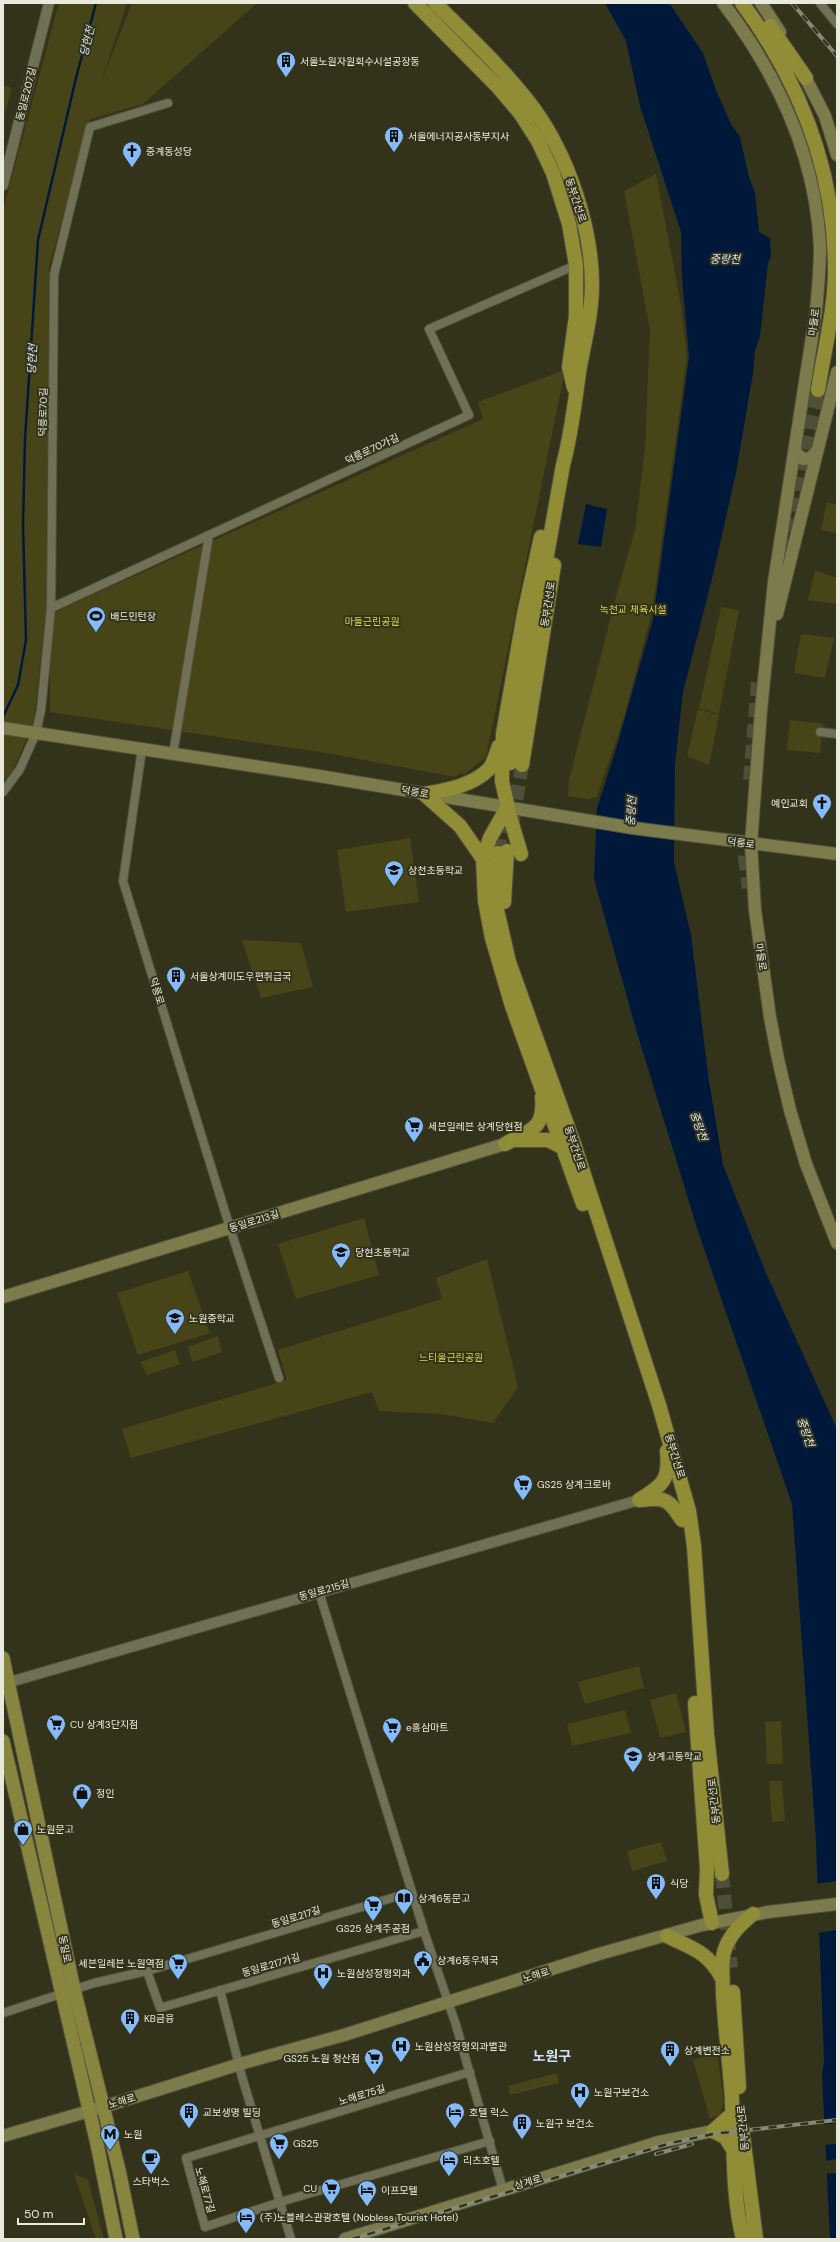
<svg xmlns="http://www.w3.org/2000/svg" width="840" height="2242" viewBox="0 0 840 2242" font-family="'DM Sans','Noto Sans KR',sans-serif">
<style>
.green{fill:#474517}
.water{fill:#00193b}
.pier{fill:#33331c}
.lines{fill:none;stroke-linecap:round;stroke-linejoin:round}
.stream{stroke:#00193b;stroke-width:2.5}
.trunk-tunnel{stroke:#4e4e39;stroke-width:14;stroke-dasharray:14 7;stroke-linecap:butt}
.minor-casing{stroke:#51513d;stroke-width:10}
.tertiary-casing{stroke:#51513d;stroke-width:12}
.secondary-casing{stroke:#51513d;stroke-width:14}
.primary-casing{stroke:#51513d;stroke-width:15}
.trunk-casing{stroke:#51513d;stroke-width:16}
.minor{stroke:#707057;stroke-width:8}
.tertiary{stroke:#707057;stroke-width:10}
.secondary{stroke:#7c7b4b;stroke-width:12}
.primary{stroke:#88863e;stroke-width:13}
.trunk{stroke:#908d36;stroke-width:14}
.rail-casing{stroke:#898977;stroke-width:4}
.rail{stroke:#33331c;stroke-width:2.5;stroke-dasharray:8;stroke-linecap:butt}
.labels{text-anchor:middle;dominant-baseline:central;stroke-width:4;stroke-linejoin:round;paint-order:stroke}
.poi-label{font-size:10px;fill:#eaeadc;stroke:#33331c;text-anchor:start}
.street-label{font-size:10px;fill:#eaeadc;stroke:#33331c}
.park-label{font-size:10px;fill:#d7d249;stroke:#33331c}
.water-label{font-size:11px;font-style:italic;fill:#d5e5f8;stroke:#33331c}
.district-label{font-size:14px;font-weight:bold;fill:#cce1f9;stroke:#33331c}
</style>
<rect width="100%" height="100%" fill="#33331c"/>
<path class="green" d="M59,3H127L102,80L132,3H257L143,104L90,119L49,267L46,607L34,722L13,770L3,782V210Z
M3,85L12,88L3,121Z
M656,174L681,305L687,357L652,612L624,717L597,797L588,799L568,796L569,780L618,589L635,530L645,449L650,330L624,191Z
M565,370L486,757L465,774L461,773L455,777L327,753L50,712V614L483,419L478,402Z
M827,502L837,505V533L821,530Z
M815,570L837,578V604L808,600Z
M721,607L739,610L719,714L699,708Z
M801,634L834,638L825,678L794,673Z
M698,709L719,715L709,765L687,756Z
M790,720L823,724L820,753L787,750Z
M410,838L419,902L346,912L337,850Z
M242,940L301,943L313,987L261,998Z
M364,1218L379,1275L296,1299L278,1244Z
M487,1259L518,1387L493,1423L441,1414L379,1411L372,1392L131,1458L122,1429L287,1380L278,1350L442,1299L436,1278Z
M188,1271L210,1333L138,1355L117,1293Z
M218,1336L222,1352L192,1362L188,1347Z
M175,1350L180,1364L147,1375L141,1362Z
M639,1666L644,1688L585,1704L578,1682Z
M676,1693L686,1732L660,1738L650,1700Z
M625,1710L631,1733L572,1746L567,1724Z
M781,1721L783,1764H767L765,1722Z
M769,1781H782L785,1821L772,1822Z
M661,1842L667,1861L632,1871L627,1851Z
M717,2053L724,2102L720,2114L710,2119L693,2060Z
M557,2073L559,2083L510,2095L508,2086Z
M74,2174L88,2180L104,2239H96Z"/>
<path class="water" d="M605,3H669L703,53L716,90L731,124L740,137L749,177L755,193L759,232L770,238L771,257L768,263L760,336L755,351L753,373L736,473L712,579L683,692L675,764L674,862L691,935L709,1081L723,1165L766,1273L837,1429V2239H830L822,2075L824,2062L816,1841L792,1504L698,1231L637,1033L594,879L597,808L616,749L653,619L689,357L682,278L681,232L640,106L626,41Z
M586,504L607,509L601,547L578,544Z"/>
<path class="pier" d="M837,1881V1930L817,1933L815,1884Z
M837,2123V2144L823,2145V2138L826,2137H822L821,2125Z
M837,2159V2173L824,2174L823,2161Z"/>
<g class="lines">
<path class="stream" d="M3,717L18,685L26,640L23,525L25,439L38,240L76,78L96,3"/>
<path class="trunk-tunnel" d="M780,573L818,390
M750,780L758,681
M513,820L522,765
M747,835L745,857L749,888
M498,853L503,817
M722,1874L731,1968"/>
<g class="minor-casing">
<path id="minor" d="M820,3L837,24
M51,608L469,415L429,329L576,265
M820,732L837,734
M142,749L123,881L230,1228L279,1378
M173,754L209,535
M3,792L20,769L36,733L41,710L51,608L54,275L90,127L168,103
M319,1592L424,1931L456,2025L503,2190
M147,1971L160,2008L424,1931
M220,1990L242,2077L291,2239
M3,2013L94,1983L147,1971L412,1892
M470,2072L186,2158L205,2227L280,2202L490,2141"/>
</g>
<g class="tertiary-casing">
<path id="tertiary" d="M3,185L49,3
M3,1684L639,1500"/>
</g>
<g class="secondary-casing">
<path id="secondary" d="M723,3C777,74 816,157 820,247C820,269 818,290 816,311L774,582L761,710L751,844L755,910L770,1017L778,1059L790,1110L806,1164L837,1243
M761,3L780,32
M801,69L825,116L837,155
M795,446V452L803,459L811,458L817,451
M777,614L837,372
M3,728L313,775L633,828L837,854
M3,1297L505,1144
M3,2136L103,2107L240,2064L344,2035L599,1954L702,1925L768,1912L837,1904
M345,2239L659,2142L713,2131"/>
</g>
<g class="primary-casing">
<path id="primary" d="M3,1658L74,1989L119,2170L133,2239
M3,1741L97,2144L116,2239"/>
</g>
<g class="trunk-casing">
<path id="trunk" d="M415,3L497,86L520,113L538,141L553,173L569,224L576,265V316L569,367L574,388
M435,3C469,37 505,70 534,109C568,156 592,227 592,285C592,312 585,340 580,366C575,399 572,432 563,465L510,763
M742,3C800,82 835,170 835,270C835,309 824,351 818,390
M770,26L806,78
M522,765L554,565
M424,794C447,790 472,786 489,769C494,763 496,753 499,746
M424,794L460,826L483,859
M508,806L490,838L483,859L485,901L492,938L512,1006L583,1204
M498,853L494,897L509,962L574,1144L659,1405L689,1511L694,1546L707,1734L722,1874
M521,854L510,817L502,781L503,734L524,614L541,537
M504,902L507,851
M516,1140H548L564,1148
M505,1144C530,1130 545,1130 542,1097
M639,1500C663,1485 670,1480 667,1451
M642,1500C666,1497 669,1500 682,1520
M695,1703L707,1868L706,1895L712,1923
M667,1936C693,1949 707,1951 722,1978
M733,1992L739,2087
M732,2114L713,2131L725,2137L734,2151
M742,2128L756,2239
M743,2239C732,2196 734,2144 732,2100C730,2065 725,2030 723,1994C723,1981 721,1965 724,1952C729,1935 740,1925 753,1914"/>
</g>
<use href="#minor" class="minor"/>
<use href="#tertiary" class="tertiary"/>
<use href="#secondary" class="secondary"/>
<use href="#primary" class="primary"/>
<use href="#trunk" class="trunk"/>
<g class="rail-casing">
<path id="rail" d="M792,3L837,56
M656,2154L692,2144
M352,2239L671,2143L713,2134L837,2120"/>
</g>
<use href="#rail" class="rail"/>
</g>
<defs>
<g id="building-pin" transform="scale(1)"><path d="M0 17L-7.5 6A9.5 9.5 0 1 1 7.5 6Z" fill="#84bcfb" stroke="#33331c"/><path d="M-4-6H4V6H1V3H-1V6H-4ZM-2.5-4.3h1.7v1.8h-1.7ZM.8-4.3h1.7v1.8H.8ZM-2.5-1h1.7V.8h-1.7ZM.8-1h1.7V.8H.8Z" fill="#111"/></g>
<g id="church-pin" transform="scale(1)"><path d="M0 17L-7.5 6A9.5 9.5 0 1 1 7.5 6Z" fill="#84bcfb" stroke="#33331c"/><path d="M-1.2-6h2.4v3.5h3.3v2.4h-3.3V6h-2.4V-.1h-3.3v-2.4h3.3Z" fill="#111"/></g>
<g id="stadium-pin" transform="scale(1)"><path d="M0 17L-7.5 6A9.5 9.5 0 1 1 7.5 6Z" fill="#84bcfb" stroke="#33331c"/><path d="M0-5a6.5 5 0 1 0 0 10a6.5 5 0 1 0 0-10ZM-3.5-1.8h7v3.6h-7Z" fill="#111"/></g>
<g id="school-pin" transform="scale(1)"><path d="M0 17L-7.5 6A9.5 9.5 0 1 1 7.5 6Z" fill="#84bcfb" stroke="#33331c"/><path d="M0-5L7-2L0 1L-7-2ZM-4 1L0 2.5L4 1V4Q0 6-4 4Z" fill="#111"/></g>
<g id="supermarket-pin" transform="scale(1)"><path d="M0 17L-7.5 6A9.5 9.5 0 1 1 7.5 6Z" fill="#84bcfb" stroke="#33331c"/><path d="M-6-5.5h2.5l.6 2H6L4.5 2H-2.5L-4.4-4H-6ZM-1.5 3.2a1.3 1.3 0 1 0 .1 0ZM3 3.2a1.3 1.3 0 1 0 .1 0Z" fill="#111"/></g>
<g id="shop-pin" transform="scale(1)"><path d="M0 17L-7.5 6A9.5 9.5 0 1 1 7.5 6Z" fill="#84bcfb" stroke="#33331c"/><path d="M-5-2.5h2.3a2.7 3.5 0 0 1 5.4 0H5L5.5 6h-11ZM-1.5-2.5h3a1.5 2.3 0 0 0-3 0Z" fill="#111"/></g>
<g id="library-pin" transform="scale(1)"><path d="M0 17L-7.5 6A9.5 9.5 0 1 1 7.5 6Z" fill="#84bcfb" stroke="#33331c"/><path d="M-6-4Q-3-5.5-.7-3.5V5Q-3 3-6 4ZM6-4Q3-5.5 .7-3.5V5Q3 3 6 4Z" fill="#111"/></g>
<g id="civic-pin" transform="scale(1)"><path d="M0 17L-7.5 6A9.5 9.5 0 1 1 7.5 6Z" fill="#84bcfb" stroke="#33331c"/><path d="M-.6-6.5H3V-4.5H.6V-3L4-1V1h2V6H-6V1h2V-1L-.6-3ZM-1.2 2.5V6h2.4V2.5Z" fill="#111"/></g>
<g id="hospital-pin" transform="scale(1)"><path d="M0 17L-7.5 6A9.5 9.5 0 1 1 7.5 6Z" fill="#84bcfb" stroke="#33331c"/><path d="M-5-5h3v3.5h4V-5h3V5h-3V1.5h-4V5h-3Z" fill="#111"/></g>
<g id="hotel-pin" transform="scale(1)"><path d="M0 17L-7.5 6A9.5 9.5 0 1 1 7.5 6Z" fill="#84bcfb" stroke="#33331c"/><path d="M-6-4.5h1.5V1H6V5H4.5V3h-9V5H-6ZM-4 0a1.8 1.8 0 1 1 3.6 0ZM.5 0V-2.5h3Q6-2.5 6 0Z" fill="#111"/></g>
<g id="metro-pin" transform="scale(1)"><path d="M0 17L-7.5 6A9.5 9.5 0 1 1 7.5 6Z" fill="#84bcfb" stroke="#33331c"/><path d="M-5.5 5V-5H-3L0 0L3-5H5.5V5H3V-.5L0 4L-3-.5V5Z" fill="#111"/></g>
<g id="cafe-pin" transform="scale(1)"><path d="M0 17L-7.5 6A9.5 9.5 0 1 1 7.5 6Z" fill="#84bcfb" stroke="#33331c"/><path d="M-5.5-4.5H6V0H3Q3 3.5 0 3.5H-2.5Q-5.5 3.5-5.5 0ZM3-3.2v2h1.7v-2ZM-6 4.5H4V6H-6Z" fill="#111"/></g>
</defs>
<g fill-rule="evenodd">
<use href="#building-pin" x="286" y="61"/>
<use href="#building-pin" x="394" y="136"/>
<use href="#church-pin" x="132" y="151"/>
<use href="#stadium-pin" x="96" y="616"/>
<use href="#church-pin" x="822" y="803"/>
<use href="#school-pin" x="394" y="870"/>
<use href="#building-pin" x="176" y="976"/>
<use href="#supermarket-pin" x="414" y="1126"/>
<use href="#school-pin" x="341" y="1252"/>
<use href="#school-pin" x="175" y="1318"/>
<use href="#supermarket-pin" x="523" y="1484"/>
<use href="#supermarket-pin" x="56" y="1724"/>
<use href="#supermarket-pin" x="392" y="1727"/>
<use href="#school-pin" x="633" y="1756"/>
<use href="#shop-pin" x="82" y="1793"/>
<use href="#shop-pin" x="23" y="1829"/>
<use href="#building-pin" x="656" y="1883"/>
<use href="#library-pin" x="404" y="1898"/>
<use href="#supermarket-pin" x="373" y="1905"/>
<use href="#civic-pin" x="423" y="1960"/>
<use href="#supermarket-pin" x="178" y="1963"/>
<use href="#hospital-pin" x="323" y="1973"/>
<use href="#building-pin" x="130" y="2018"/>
<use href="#hospital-pin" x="401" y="2046"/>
<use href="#building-pin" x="670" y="2050"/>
<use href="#supermarket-pin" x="374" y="2058"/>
<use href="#hospital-pin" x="580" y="2092"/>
<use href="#building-pin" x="189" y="2112"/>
<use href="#hotel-pin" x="455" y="2112"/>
<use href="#building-pin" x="522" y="2123"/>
<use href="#metro-pin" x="110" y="2134"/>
<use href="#supermarket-pin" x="279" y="2143"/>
<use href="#cafe-pin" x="151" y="2158"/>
<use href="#hotel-pin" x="449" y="2160"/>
<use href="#supermarket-pin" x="331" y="2188"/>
<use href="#hotel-pin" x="367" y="2190"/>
<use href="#hotel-pin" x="246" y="2217"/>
</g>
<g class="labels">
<g class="poi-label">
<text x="300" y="61">서울노원자원회수시설공장동</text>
<text x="408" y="136">서울에너지공사동부지사</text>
<text x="146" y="151">중계동성당</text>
<text x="110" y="616">배드민턴장</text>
<text x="808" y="803" text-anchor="end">예인교회</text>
<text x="408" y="870">상천초등학교</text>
<text x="190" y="976">서울상계미도우편취급국</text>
<text x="428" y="1126">세븐일레븐 상계당현점</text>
<text x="355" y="1252">당현초등학교</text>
<text x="189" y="1318">노원중학교</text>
<text x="537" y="1484">GS25 상계크로바</text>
<text x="70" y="1724">CU 상계3단지점</text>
<text x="406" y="1727">e홍삼마트</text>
<text x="647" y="1756">상계고등학교</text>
<text x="96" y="1793">정인</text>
<text x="37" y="1829">노원문고</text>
<text x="670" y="1883">식당</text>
<text x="418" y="1898">상계6동문고</text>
<text x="373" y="1928" text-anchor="middle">GS25 상계주공점</text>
<text x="437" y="1960">상계6동우체국</text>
<text x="164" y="1963" text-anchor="end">세븐일레븐 노원역점</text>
<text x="337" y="1973">노원삼성정형외과</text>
<text x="144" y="2018">KB금융</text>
<text x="415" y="2046">노원삼성정형외과별관</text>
<text x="684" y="2050">상계변전소</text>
<text x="360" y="2058" text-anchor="end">GS25 노원 청산점</text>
<text x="594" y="2092">노원구보건소</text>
<text x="203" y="2112">교보생명 빌딩</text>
<text x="469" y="2112">호텔 럭스</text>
<text x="536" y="2123">노원구 보건소</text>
<text x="124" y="2134">노원</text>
<text x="293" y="2143">GS25</text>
<text x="463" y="2160">리츠호텔</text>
<text x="151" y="2181" text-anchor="middle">스타벅스</text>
<text x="317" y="2188" text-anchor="end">CU</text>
<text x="381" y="2190">이프모텔</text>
<text x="260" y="2217">(주)노블레스관광호텔 (Nobless Tourist Hotel)</text>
</g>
<g class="street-label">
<text transform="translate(26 94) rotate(-76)">동일로207길</text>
<text transform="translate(576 200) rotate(72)">동부간선로</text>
<text transform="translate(814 322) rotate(-82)">마들로</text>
<text transform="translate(43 412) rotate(-89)">덕릉로70길</text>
<text transform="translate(372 449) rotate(-25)">덕릉로70가길</text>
<text transform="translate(548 604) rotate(-81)">동부간선로</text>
<text transform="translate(415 792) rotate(10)">덕릉로</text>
<text transform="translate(741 843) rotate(8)">덕릉로</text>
<text transform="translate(761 957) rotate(82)">마들로</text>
<text transform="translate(157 991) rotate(73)">덕릉로</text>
<text transform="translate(575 1148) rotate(72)">동부간선로</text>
<text transform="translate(254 1221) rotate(-17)">동일로213길</text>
<text transform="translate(675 1456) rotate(73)">동부간선로</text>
<text transform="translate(324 1590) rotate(-16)">동일로215길</text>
<text transform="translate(714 1801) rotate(-96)">동부간선로</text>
<text transform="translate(296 1917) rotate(-17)">동일로217길</text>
<text transform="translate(65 1949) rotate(78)">동일로</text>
<text transform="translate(271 1965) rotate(-16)">동일로217가길</text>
<text transform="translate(536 1975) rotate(-18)">노해로</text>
<text transform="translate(362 2095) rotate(-17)">노해로75길</text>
<text transform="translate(122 2101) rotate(-17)">노해로</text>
<text transform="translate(743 2128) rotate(-95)">동부간선로</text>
<text transform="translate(528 2182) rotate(-17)">상계로</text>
<text transform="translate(205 2190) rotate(74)">노해로77길</text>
</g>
<g class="park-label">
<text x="633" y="609">녹천교 체육시설</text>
<text x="372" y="621">마들근린공원</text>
<text x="451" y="1357">느티울근린공원</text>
</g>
<g class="water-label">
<text transform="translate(87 41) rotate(-76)">당현천</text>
<text x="725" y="259">중랑천</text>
<text transform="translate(32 359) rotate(-87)">당현천</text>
<text transform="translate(631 811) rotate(-86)">중랑천</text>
<text transform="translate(699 1126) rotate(71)">중랑천</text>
<text transform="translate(806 1432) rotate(71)">중랑천</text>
</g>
<g class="district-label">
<text x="552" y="2056">노원구</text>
</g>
</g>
<rect width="840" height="2242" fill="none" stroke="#eaeadc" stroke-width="8"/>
<path d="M18 2218v6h66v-6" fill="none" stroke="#eaeadc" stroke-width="2"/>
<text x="24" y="2218" font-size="12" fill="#eaeadc" stroke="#33331c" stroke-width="3" paint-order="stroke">50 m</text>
</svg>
